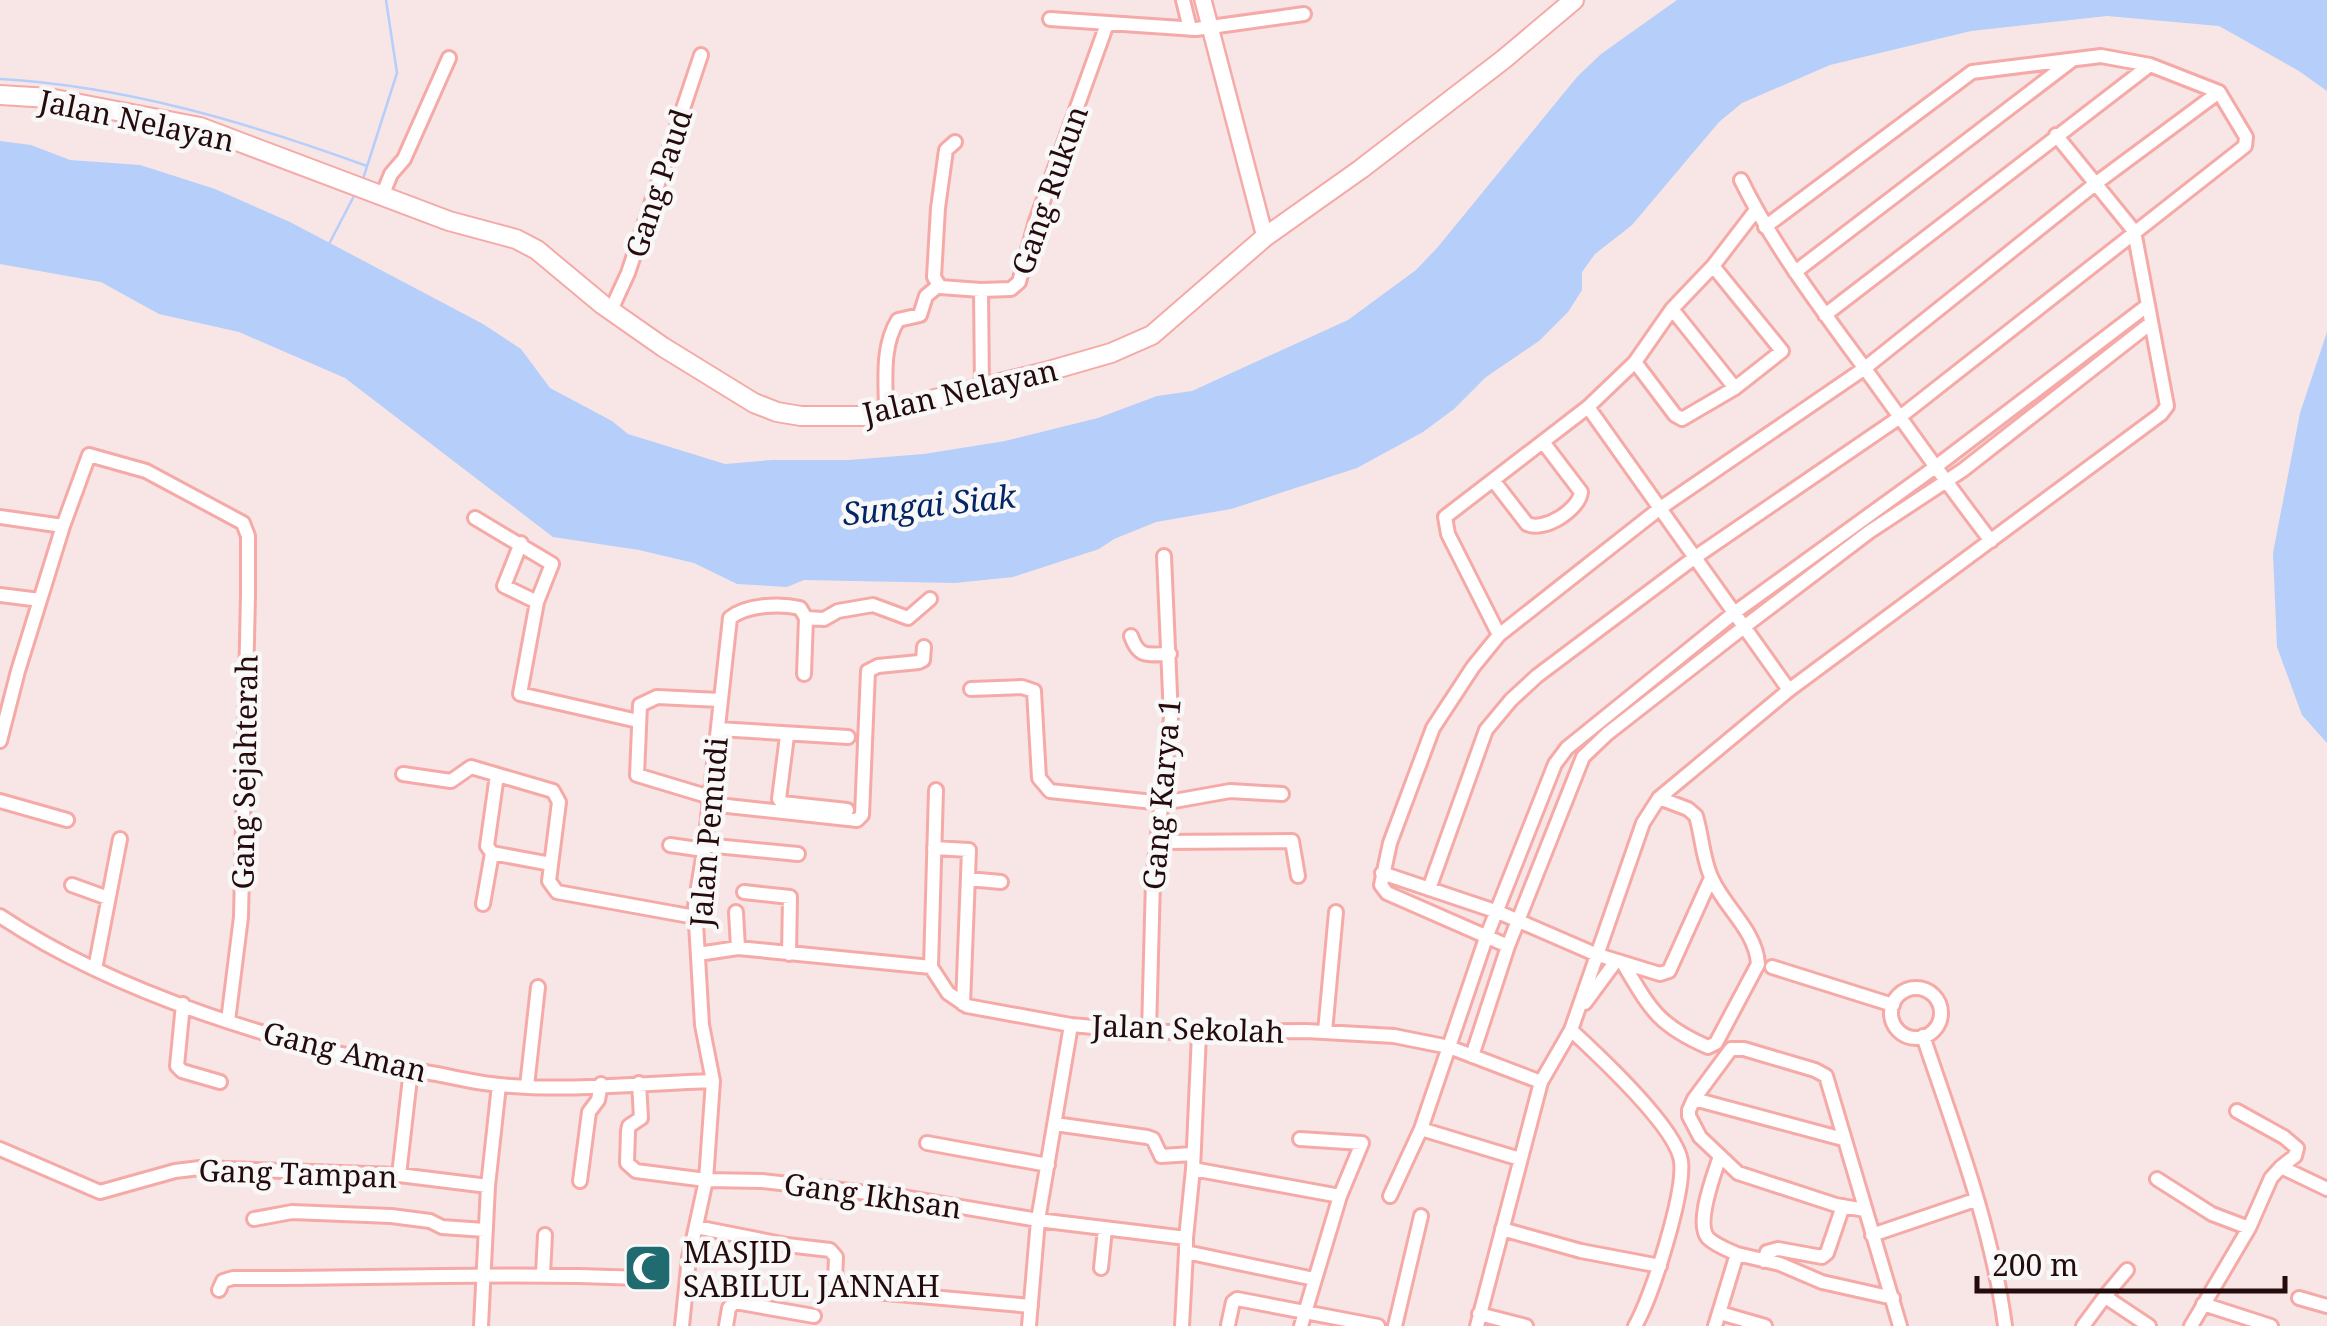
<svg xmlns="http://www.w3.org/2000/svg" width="2327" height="1326" viewBox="0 0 2327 1326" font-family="'Noto Serif',serif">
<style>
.water{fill:#b5cefa}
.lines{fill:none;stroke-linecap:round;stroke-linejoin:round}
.stream{stroke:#b5cefa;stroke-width:2.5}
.minor-casing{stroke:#f5aaa7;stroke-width:18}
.tertiary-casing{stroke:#f5aaa7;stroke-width:20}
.secondary-casing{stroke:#f5aaa7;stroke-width:22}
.minor{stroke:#fff;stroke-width:12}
.tertiary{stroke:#fff;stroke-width:15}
.secondary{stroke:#fff;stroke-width:18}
.labels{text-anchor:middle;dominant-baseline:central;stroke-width:9;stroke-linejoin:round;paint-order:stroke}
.street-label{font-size:30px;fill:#260b0c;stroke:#f8f8f8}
.poi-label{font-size:30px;fill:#260b0c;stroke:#f8f8f8;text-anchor:start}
.water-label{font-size:32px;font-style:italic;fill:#042565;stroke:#f8f8f8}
</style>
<rect width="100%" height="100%" fill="#f7e6e5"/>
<path class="water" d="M1677,0H2327V91L2299,71L2219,26L2107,16L1971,31L1830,65L1742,103L1719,122L1632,225L1595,254L1582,272V290L1568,312L1539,341L1486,377L1454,409L1423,432L1357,468L1231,509L1156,522L1114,539L1099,549L1013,577L955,583L804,580L787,587L737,584L694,563L639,550L553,537L345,378L239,332L159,314L101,282L0,264V141L31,145L70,160L140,165L215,189L290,222L483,324L521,349L550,388L612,421L628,434L725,464L772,460H849L924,454L1005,441L1098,418L1157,396L1192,391L1348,320L1416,270L1437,248L1577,77L1601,54Z
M2327,332V743L2302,715L2277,647L2273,553L2300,413Z"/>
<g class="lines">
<path class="stream" d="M0,79C126,86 249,123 367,166
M362,182L397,73L386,0
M329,244L355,194"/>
<g class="minor-casing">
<path id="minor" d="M1183,0L1190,29
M1050,19L1196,29L1304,14
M955,142L946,150L938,208L934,277L940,287L981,290
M1741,180C1774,247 1819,306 1863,366C1906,425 1947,484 1991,541
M382,196L391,174L404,159L449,58
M1713,266L1756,210
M1795,272L2071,61
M1672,309L1735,388
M611,310L628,273L701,55
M1825,315L2150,65
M982,389L981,290L1011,289L1019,282L1036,221L1107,24
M1588,407L1789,690
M886,413C886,383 881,347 898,320L920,315L926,296L938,286
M1493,480L1527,524C1544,532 1579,510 1581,492L1543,442
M0,517L63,526
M475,518L552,564L537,602L520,694L638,721
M521,543L504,586L537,602
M0,595L40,600
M1499,635L1448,534L1445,517L1588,407L1635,362L1672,309L1713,266L1782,351L1735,388L1682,419L1675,415L1635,362
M1131,636C1139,659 1148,654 1170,654
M804,674L806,618
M971,689L1022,687L1034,691L1039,778L1050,791L1163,803L1230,791L1282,794
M718,729L848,737
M787,736L779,799L782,803L847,810
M0,741L18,671L63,526L89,455L146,471L243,523L248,536V594L241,917L228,1021
M403,774L451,781L471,767L553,791L559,802L549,881L557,892L695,917
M497,775L487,846L492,853L551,864
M710,797L637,775L640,705L657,697L720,700
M0,801L67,820
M709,804L857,820L862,815L868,671L878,666L919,662L923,660L924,647
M1157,842L1292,841L1298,876
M670,845L704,850
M705,845L798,854
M934,848L969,850L963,1004
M1382,873L1498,912L1595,954L1660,974L1669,971L1711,878
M968,879L1001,882
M72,885L108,898
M1429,889L1486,730L1511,700L1537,676L1694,558L1900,417L2245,146L2246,137L2219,92L2150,65L2101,56L1972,72L1765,227
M744,892L790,897L789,954
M483,904L492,853
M0,916C118,995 287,1046 425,1072C450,1076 475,1083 500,1085C569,1092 644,1083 713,1081
M1508,946L1387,893L1381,885L1390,843L1433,728L1473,667L1499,635L1659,509L1865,368L2095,184L2219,92
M738,948L931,967L948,993L967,1006L1071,1025L1149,1032L1306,1031L1394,1036L1449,1047L1541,1082
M698,954L738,948L736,912
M1624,965C1651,1010 1658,1025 1708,1047L1716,1043L1758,964C1756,931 1725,908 1712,879C1703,861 1702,836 1696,816L1688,809L1659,798
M931,967L936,790
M1772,967L1893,1005
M95,969L120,839
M1891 1013a25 25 0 1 1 50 0a25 25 0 1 1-50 0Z
M1585,1003L1616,961
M183,1004L177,1066L182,1071L220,1082
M1571,1030C1597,1054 1676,1127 1681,1161C1685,1193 1652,1297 1635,1326
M1149,1032L1153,880L1171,717L1164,556
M1325,1032L1336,912
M1923,1036C1955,1131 1992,1227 2005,1326
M1472,1056L1508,946L1583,757L1607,734L1744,627L1869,532L1963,470L2151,323
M639,1083L641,1118L629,1126L628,1131L627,1163L636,1171L706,1180L762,1181L903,1197L1038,1220L1186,1238V1252L1314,1279
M527,1086L538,987
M1694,1099L1843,1139
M2237,1111L2284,1137L2297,1148L2295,1156L2281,1167
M1055,1124L1147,1137L1153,1139L1161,1156L1192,1154
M1421,1129L1520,1159
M1300,1139L1362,1143L1340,1196L1301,1326
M927,1143L1048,1165
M0,1149L100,1192L175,1171L200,1168L399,1175L488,1186
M1719,1159C1714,1175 1695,1223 1708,1238C1715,1245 1728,1250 1737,1254
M1193,1169L1340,1196
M399,1175L411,1069
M2157,1179L2212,1214L2249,1228
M580,1181L589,1112L598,1100L601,1084
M1390,1196L1421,1129L1486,938L1555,764L1567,748L1734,613L1934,468L2148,305
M1865,1210L1836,1205L1738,1173L1700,1137L1689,1116V1110L1694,1099L1731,1049H1744L1815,1070L1826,1076L1900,1326
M254,1219L292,1212L391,1216L430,1221L442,1227L485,1230
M696,1227L787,1245L830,1250L836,1257L835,1281L841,1289L1031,1306
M1502,1229L1581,1251L1660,1266
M1872,1235L1975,1200
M1186,1238L1193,1169L1199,1034
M1764,1261L1767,1252L1778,1249L1822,1257L1827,1253L1843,1206
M1101,1268L1105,1229
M2127,1270L2106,1295L2107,1298L2149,1326
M543,1274L545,1235
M219,1290L223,1281L233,1278C368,1279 503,1272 638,1278
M2299,1298L2327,1306
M2203,1304L2271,1326
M1720,1313L1765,1326
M1479,1314L1526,1326
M1228,1325L1233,1302L1237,1299L1378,1326
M481,1326L488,1186L499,1085
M682,1326L689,1258L706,1180L713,1081L702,1025L695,906L705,845L730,618C746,605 779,603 800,608L806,618L824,619L838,611L873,605L908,618L930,599
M726,1326L729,1308L735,1302L814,1316
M1029,1326L1038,1220L1071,1025
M1182,1326L1186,1252
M1395,1326L1421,1216
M1477,1326L1541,1082L1571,1030L1643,823L1659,798L1789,690L2161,414L2167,406L2134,231L2056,135
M1715,1326L1737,1254L1780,1264L1822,1282L1893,1298
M2083,1326L2106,1295
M2191,1326L2249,1228L2271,1178L2281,1167L2327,1189"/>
</g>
<g class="tertiary-casing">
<path id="tertiary" d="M1203,0L1265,237"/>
</g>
<g class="secondary-casing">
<path id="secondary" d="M0,95L49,98L200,127L449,221L516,239L537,250L603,305L663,347L754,403L777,412L801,416H866L1045,372L1111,353L1152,335L1265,237L1361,169L1504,59L1574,0"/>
</g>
<use href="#minor" class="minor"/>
<use href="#tertiary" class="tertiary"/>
<use href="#secondary" class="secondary"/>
</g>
<defs>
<g id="mosque-square" transform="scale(2.5)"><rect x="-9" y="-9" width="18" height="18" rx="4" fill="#1f6b70" stroke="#f8f8f8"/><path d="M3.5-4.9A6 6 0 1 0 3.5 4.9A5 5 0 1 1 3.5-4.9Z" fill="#fff"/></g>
</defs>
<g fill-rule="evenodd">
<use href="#mosque-square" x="648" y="1268"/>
</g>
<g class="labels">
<g class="street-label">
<text transform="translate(137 120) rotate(12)">Jalan Nelayan</text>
<text transform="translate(658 183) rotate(-72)">Gang Paud</text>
<text transform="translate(1049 190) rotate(-71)">Gang Rukun</text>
<text transform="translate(960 391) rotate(-13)">Jalan Nelayan</text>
<text transform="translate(244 772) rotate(-89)">Gang Sejahterah</text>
<text transform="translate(1161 794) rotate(-85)">Gang Karya 1</text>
<text transform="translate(708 832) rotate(-85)">Jalan Pemudi</text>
<text transform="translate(1188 1028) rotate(2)">Jalan Sekolah</text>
<text transform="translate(345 1051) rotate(14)">Gang Aman</text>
<text transform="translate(298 1173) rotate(2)">Gang Tampan</text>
<text transform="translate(873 1195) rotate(8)">Gang Ikhsan</text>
</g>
<g class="poi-label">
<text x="683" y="1251">MASJID<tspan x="683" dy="34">SABILUL JANNAH</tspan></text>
</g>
<g class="water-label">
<text transform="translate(929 504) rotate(-6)">Sungai Siak</text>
</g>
</g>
<path d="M1977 1276v15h308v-15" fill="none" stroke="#260b0c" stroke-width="5"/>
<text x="1992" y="1276" font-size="30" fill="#260b0c" stroke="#f8f8f8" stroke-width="8" paint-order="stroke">200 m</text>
</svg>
